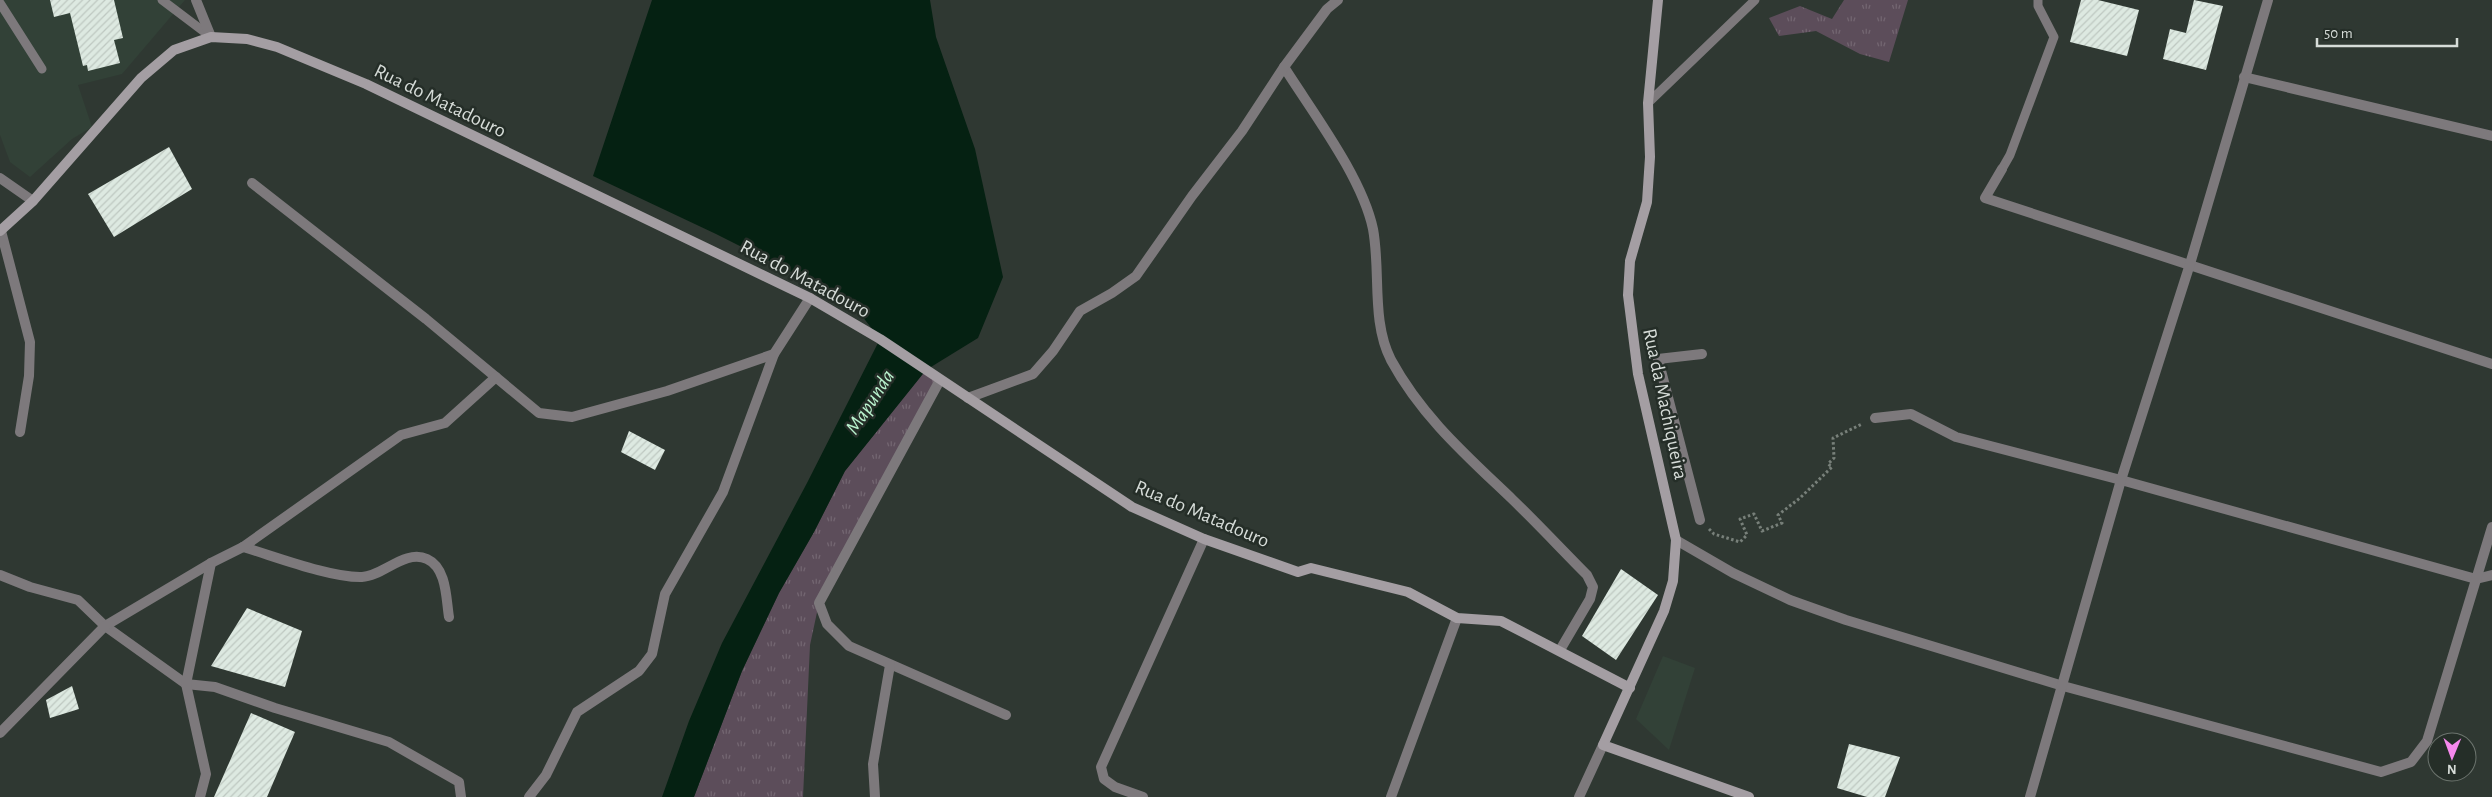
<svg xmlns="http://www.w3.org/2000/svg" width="2492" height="797" font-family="'Alegreya Sans',sans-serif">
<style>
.built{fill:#324137}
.grass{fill:url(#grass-tufts)}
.water{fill:#052112}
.building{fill:url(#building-hatch)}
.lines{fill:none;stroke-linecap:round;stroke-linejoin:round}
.path{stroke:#78807a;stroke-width:3;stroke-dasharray:2.5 2.5;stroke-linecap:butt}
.lane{stroke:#7d797c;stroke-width:9}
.street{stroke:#7d797c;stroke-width:10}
.secondary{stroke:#a49ea3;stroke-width:10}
.labels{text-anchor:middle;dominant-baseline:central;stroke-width:5;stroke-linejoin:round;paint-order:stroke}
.street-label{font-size:20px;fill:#d6dcd8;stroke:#252e28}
.water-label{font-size:21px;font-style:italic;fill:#baf2ce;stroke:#252e28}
</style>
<defs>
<pattern id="grass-tufts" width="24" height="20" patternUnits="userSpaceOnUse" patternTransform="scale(1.25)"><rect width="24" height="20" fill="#5c4d5a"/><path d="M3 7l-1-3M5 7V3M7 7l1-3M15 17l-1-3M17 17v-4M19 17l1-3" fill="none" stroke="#736671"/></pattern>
<pattern id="building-hatch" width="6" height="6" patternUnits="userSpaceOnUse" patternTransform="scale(1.25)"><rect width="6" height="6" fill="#dde9e1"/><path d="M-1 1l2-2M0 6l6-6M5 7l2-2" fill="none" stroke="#bec8c1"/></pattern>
</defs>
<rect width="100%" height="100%" fill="#2f3832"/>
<g class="built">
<path d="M 0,0 L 185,0 L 122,74 L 78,85 L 92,127 L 72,139 L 30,177 L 10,162 L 0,135 Z"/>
<path d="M 1663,656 L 1695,668 L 1669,750 L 1636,719 Z"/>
</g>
<g class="grass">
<path d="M 1844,0 L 1908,0 L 1889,62 L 1860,54 L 1816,31 L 1779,36 L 1769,18 L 1800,6 L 1832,19 Z"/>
<path d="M 926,370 L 940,380 L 819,603 L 810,645 L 803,797 L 694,797 L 742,671 L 779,593 L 814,532 L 845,471 Z"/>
</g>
<path class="water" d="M 652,0 L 930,0 L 936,37 L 975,149 L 1003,277 L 978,338 L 926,370 L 845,471 L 814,532 L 779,593 L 742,671 L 694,797 L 662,797 L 689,721 L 722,643 L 807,483 L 880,339 L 851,302 L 716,234 L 593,176 Z"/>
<g class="building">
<path d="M 50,0 L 114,0 L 123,38 L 114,40 L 120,63 L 88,71 L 87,65 L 83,66 L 70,13 L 54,17 Z"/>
<path d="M 2081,0 L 2098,0 L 2139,10 L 2127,56 L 2070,42 Z"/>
<path d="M 2194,0 L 2223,6 L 2206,70 L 2163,59 L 2170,29 L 2186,33 Z"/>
<path d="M 169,147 L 192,189 L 114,237 L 88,194 Z"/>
<path d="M 629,431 L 665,450 L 655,470 L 621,452 Z"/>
<path d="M 1621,569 L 1658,595 L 1616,660 L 1582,636 Z"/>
<path d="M 247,608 L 302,631 L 285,687 L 211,666 Z"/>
<path d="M 72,686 L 79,709 L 50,718 L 46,700 Z"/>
<path d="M 251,713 L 295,732 L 267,797 L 214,797 Z"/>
<path d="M 1849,744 L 1900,757 L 1885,797 L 1867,797 L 1837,788 Z"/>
</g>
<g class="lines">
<path class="path" d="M 1709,529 L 1714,534 L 1740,542 L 1747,535 L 1740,519 L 1754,514 L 1762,531 L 1782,523 L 1778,515 L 1800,498 L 1832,467 L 1828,464 L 1834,458 L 1833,438 L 1862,424"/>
<g class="lane">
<path d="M 162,0 L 211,37"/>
<path d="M 0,3 L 42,69"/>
<path d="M 1648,103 L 1755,0"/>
<path d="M 2002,169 L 2010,155 L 2054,37 L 2038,6 L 2038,0"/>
</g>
<g class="street">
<path d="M 196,0 L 211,37"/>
<path d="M 1284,67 C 1313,113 1362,177 1373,229 C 1381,272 1371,321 1391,360 C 1422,417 1467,456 1512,499 C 1538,524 1562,550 1587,575 L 1593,587 L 1590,599 L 1560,650"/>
<path d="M 2244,77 L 2492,136"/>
<path d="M 2002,169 L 1985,198 L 2492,364"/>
<path d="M 0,178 L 33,201"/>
<path d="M 252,183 L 426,319 L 539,413 L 572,417 L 667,391 L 774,354"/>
<path d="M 1,231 L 30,342 L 29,376 L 20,432"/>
<path d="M 940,380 L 819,603 L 827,624 L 849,646 L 1006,715"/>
<path d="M 968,398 L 1033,374 L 1053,351 L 1080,311 L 1112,293 L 1136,276 L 1192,196 L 1242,131 L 1284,67 L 1327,9 L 1338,0"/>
<path d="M 1875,418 L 1911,414 L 1956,437 L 2121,480 L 2476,579 L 2492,575"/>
<path d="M 1700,520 L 1658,359 L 1702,354"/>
<path d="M 1676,540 L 1733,573 L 1790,600 L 1846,620 L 2063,686 L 2381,772 L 2411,762 L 2427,741 L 2492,527"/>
<path d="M 243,547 C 274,556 331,578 362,577 C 383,576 405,549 427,559 C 447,568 446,599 449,617"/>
<path d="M 0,575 L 30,587 L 78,600 L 105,626 L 186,684 L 215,687 L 275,708 L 389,742 L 459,782 L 461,797"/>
<path d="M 0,733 L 105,626 L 211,563 L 243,547 L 401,435 L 445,423 L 496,377"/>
<path d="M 200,797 L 206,774 L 186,684 L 211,563"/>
<path d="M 529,797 L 546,775 L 577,712 L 639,671 L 652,654 L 665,594 L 723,492 L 774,354 L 810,298"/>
<path d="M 875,797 L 873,764 L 890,665"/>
<path d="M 1143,797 L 1115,787 L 1104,779 L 1101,767 L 1204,539"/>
<path d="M 1391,797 L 1457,618"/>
<path d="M 1579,797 L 1603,745"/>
<path d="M 2030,797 L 2121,480 L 2190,264 L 2268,0"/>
</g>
<g class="secondary">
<path d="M 1658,0 L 1648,103 L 1650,157 L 1647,202 L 1630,261 L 1628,295 L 1638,374 L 1676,540 L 1673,581 L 1664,611 L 1603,745 L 1749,797"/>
<path d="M 0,231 L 33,201 L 141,78 L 174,50 L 211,37 L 247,39 L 277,47 L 366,84 L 810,298 L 880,339 L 1132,507 L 1204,539 L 1298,572 L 1311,568 L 1408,592 L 1457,618 L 1501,621 L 1630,688"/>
</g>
</g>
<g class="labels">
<g class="street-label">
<text transform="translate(440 101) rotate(26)">Rua do Matadouro</text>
<text transform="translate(805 279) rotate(28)">Rua do Matadouro</text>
<text transform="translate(1665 404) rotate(78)">Rua da Machiqueira</text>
<text transform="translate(1202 514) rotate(23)">Rua do Matadouro</text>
</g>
<g class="water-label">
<text transform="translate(870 402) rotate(-57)">Mapunda</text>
</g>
</g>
<g transform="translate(2452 757) rotate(181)"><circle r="24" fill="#252e28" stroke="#6c746e"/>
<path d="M0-4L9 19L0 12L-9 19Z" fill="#f688ed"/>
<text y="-8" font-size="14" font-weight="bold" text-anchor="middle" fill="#d6dcd8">N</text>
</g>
<path d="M2317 38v8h140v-8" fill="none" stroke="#d6dcd8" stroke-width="2.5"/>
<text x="2324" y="38" font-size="15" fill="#d6dcd8" stroke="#252e28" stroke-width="4" paint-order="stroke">50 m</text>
</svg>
